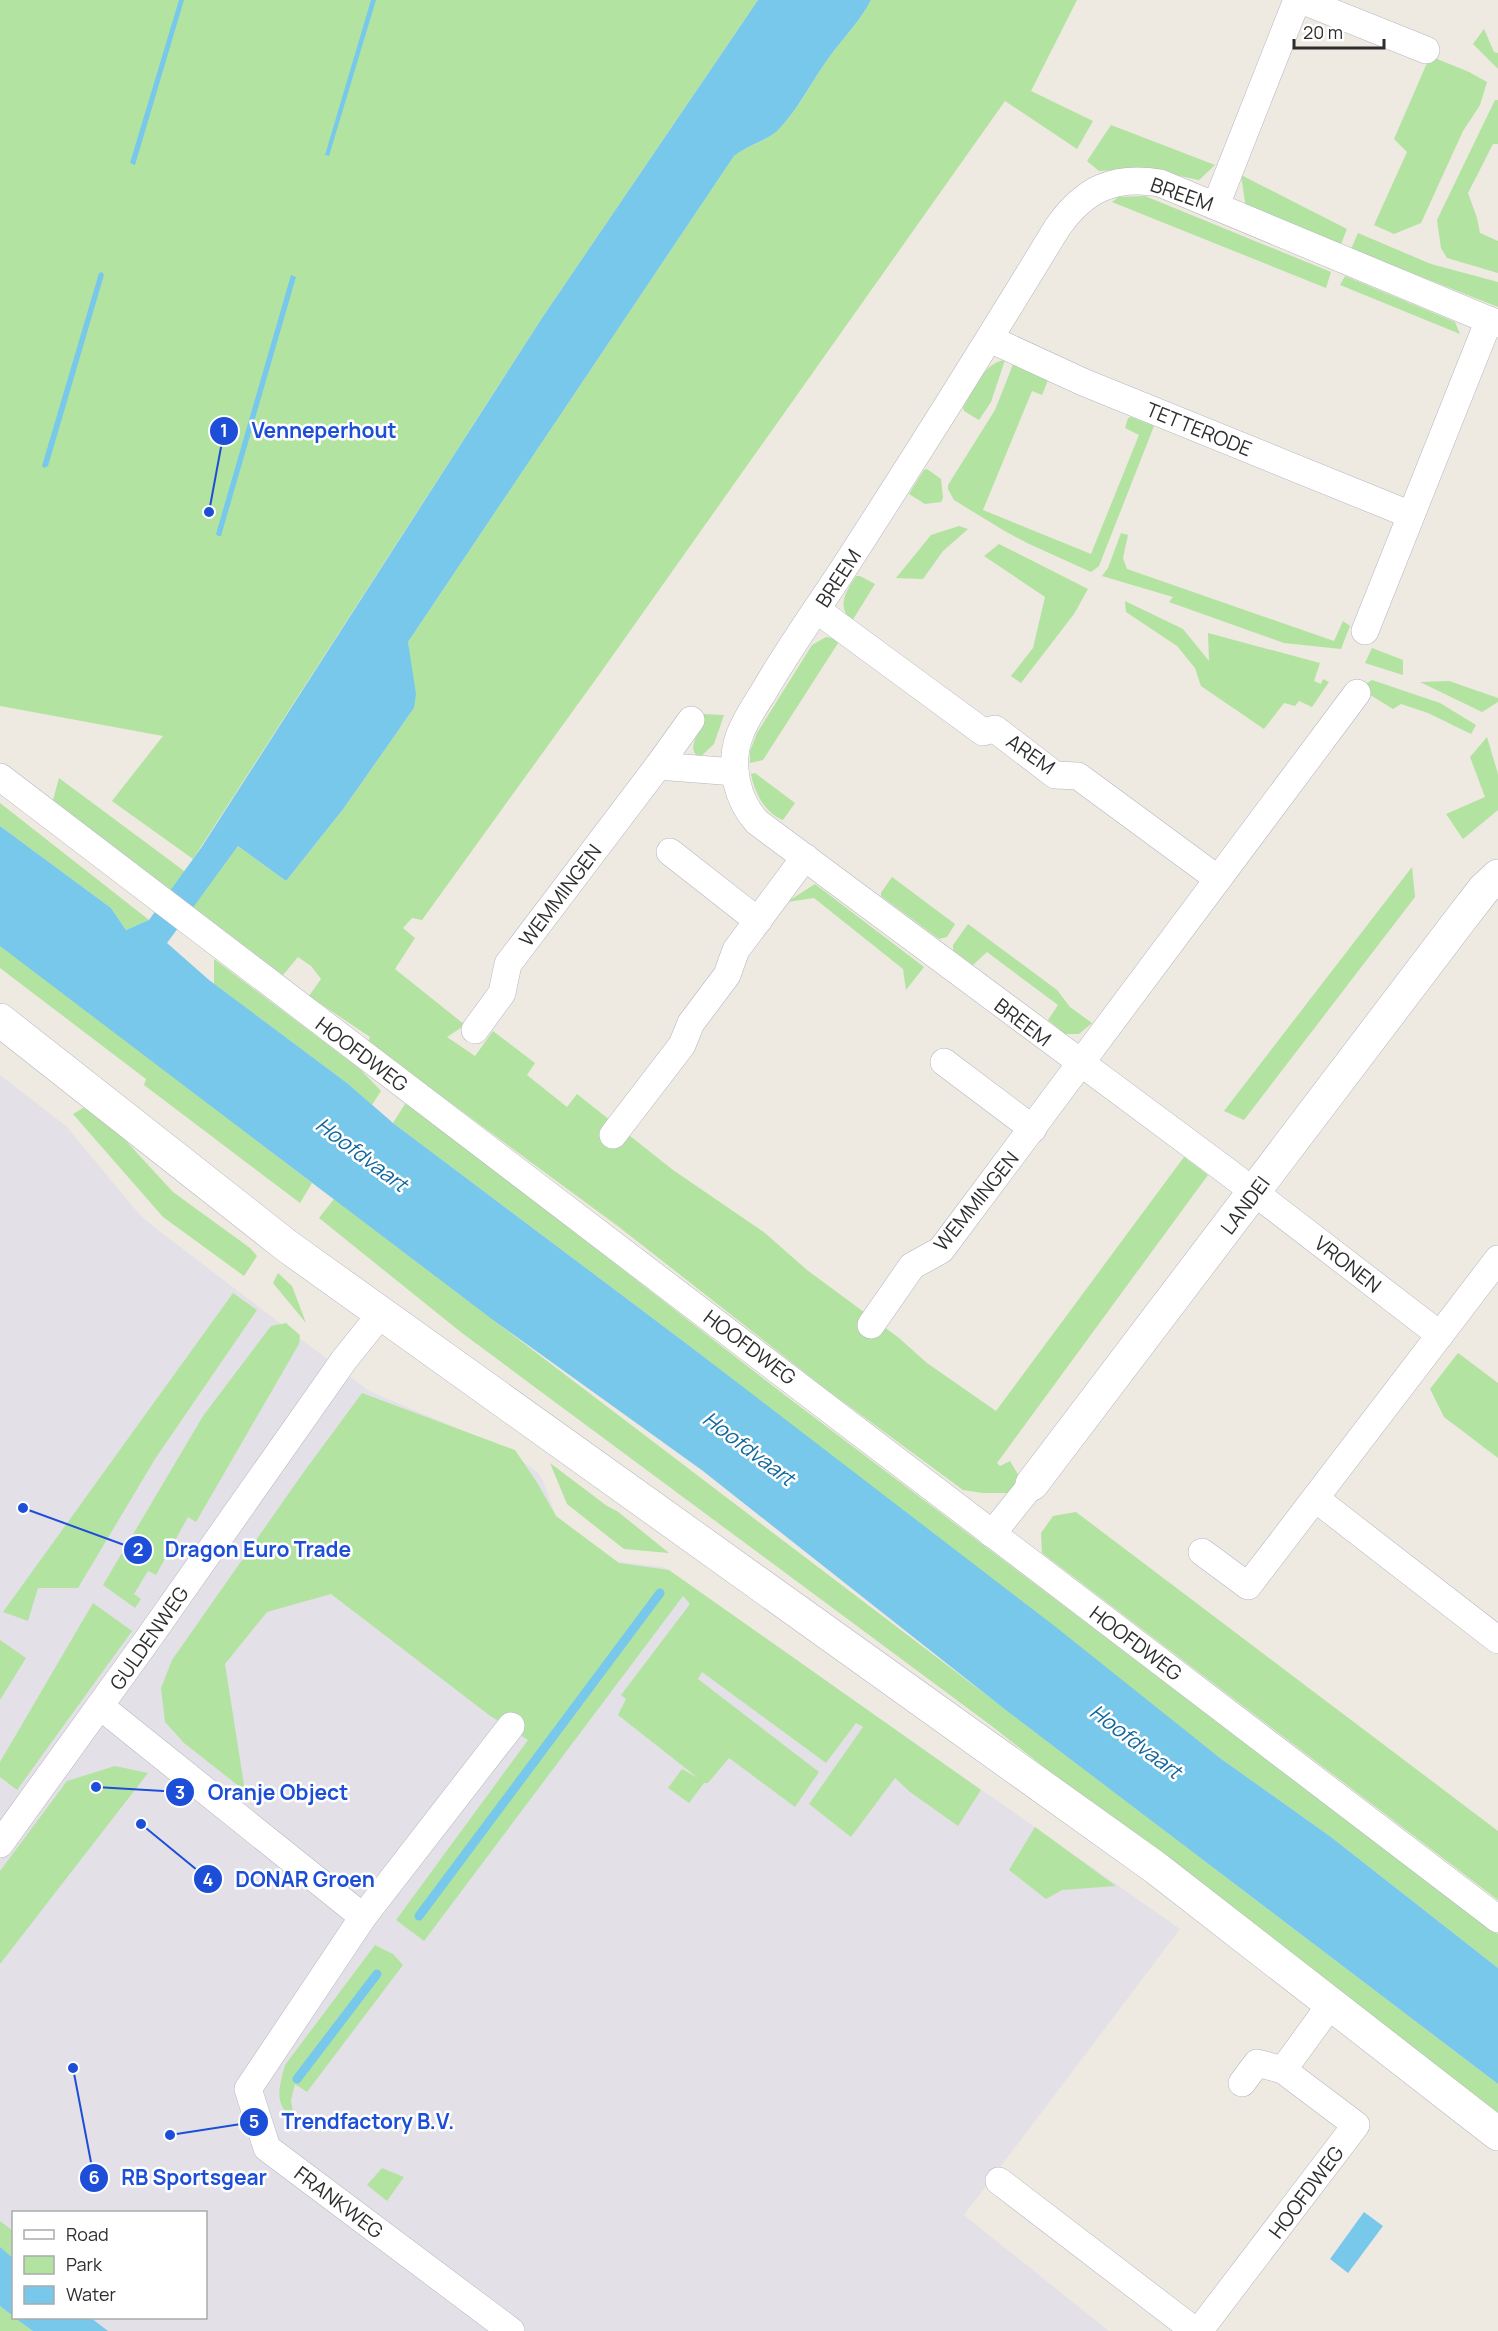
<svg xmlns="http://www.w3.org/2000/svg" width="1498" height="2331" font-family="Manrope,sans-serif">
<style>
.industrial{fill:#e3e1e7;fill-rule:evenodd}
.green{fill:#b3e3a0}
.water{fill:#78c8ec}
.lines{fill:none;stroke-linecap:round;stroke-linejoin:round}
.stream{stroke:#78c8ec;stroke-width:9}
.minor-casing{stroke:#b4b6c0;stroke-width:28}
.tertiary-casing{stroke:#b4b6c0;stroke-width:34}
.minor{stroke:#fff;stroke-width:27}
.tertiary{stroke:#fff;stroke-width:33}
.labels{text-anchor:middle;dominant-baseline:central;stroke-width:5;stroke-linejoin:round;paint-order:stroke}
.street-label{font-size:20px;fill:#2e2e2e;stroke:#fff}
.water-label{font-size:21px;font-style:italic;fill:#12679d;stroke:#fff}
.leader{fill:none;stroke:#1d4ed8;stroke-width:2}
.callout-dot{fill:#1d4ed8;stroke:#fff;stroke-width:2}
.mark-label{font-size:18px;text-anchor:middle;font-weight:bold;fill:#fff}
.callout-label{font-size:21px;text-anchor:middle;font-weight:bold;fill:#1d4ed8;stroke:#fff;stroke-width:5;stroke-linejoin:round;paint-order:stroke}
</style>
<rect width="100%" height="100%" fill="#eee9e1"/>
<path class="industrial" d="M 0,1075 L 66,1126 L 140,1215 L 154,1227 L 369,1391 L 504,1448 L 538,1473 L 543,1481 L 557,1519 L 613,1561 L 664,1567 L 1180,1929 L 964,2215 L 1109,2331 L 0,2331 ZM 14,2212 L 206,2212 L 206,2318 L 14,2318 Z"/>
<g class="green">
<path d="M 0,0 L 758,0 L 542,318 L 193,859 L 112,801 L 163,736 L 0,706 Z"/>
<path d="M 871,0 L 1077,0 L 1031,91 L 1093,121 L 1077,149 L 1005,101 L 601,672 L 422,920 L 412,918 L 403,928 L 415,938 L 395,969 L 465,1025 L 447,1037 L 475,1056 L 493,1031 L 535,1063 L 527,1075 L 567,1107 L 577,1094 L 673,1170 L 765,1233 L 807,1270 L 899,1338 L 927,1363 L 996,1411 L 1184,1157 L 1208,1175 L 997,1463 L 1000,1466 L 1010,1461 L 1023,1483 L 1015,1493 L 983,1493 L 963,1490 L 826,1389 L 619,1227 L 368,1042 L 370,1037 L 309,996 L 321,979 L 311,966 L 298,957 L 283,975 L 53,800 L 59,778 L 207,888 L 238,846 L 286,881 L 344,808 L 414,708 L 408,642 L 734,156 C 744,147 759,144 770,136 C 797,116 810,82 830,56 C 844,37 860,21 871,0 Z"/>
<path d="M 1484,29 L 1494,52 L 1498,53 L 1498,69 L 1473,44 Z"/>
<path d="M 1430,56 L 1469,72 L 1487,82 L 1480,105 L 1463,131 L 1421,223 L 1394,234 L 1374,225 L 1407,152 L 1394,139 Z"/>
<path d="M 1495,100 L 1498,100 L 1498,144 L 1493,144 L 1468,193 L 1477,218 L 1480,233 L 1498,241 L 1498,273 L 1447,258 L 1441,248 L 1437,220 Z"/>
<path d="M 1111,125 L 1215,165 L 1199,180 L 1145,169 L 1099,171 L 1087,161 Z"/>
<path d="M 1241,175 L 1347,229 L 1341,244 L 1246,209 Z"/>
<path d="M 1145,196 L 1331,272 L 1326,288 L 1112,202 L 1118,197 Z"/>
<path d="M 1358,233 L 1431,264 L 1498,282 L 1498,307 L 1351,249 Z"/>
<path d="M 1345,276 L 1455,322 L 1460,334 L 1340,285 Z"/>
<path d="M 1005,360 L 991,402 L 979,420 L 964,411 L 963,408 C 973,391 984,362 1005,360 Z"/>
<path d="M 1014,362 L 1048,380 L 1042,395 L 1032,391 L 983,510 L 1091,554 L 1139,435 L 1125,428 L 1128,418 L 1131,417 L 1154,426 L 1099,566 L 1091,572 L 1027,543 L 1003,530 L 954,500 L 948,489 L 948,485 L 995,410 Z"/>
<path d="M 927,469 L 941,479 L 943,498 L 941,502 L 925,504 L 909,494 L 924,470 Z"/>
<path d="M 959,526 L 968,529 L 943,551 L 923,579 L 896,578 L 931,535 Z"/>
<path d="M 1121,533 L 1128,535 L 1123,558 L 1127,569 L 1334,641 L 1343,621 L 1350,626 L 1341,649 L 1284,643 L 1169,602 L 1173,597 L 1102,576 L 1108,568 Z"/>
<path d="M 999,544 L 1088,589 L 1074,614 L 1021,683 L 1011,676 L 1033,648 L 1045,597 L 984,556 Z"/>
<path d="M 856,576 L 860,576 L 875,584 L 852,621 C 836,606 846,592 856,576 Z"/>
<path d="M 1125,601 L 1183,629 L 1209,661 L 1208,633 L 1320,663 L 1314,681 L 1321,684 L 1323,679 L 1329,682 L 1312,707 L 1299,701 L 1295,706 L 1284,703 L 1264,729 L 1201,686 L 1195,668 L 1177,646 L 1126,612 Z"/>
<path d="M 826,637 L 840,640 L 763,760 L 750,763 L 750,751 L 757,733 L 812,645 Z"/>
<path d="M 1372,648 L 1403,660 L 1403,675 L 1365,663 Z"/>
<path d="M 1372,680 L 1440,703 L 1476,725 L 1471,734 L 1428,713 L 1401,704 L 1393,709 L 1359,688 Z"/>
<path d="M 1449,681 L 1498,698 L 1498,702 L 1482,712 L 1420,682 Z"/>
<path d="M 702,714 L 724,715 L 714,744 L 699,758 C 688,749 695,738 702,728 L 695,723 Z"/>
<path d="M 1487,737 L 1498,774 L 1498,810 L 1463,839 L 1446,814 L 1485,797 L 1470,757 Z"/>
<path d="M 755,773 L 795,803 L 783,820 C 765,814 754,791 751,774 Z"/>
<path d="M 0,803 L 149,920 L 126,930 L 111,908 L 0,826 Z"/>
<path d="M 1412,867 L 1415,897 L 1244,1120 L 1224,1111 Z"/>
<path d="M 892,877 L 955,924 L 947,937 L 939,939 L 881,896 L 881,893 Z"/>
<path d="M 815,884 L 924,967 L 906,990 L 903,969 L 814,898 L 787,902 Z"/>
<path d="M 968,924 L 1057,990 L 1070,1007 L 1092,1023 L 1079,1034 L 1065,1034 L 1048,1020 L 1058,1005 L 987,952 L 973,965 L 953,950 L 953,945 Z"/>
<path d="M 0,944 L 312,1183 L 300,1203 L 144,1085 L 146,1079 L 0,968 Z"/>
<path d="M 214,959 L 360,1069 L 381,1091 L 372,1105 L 347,1083 L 214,984 Z"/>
<path d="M 405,1104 L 418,1111 L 786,1396 L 1498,1934 L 1498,1968 L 1331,1837 L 1220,1758 L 683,1341 L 393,1123 Z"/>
<path d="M 83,1108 L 103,1116 L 173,1192 L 250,1248 L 257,1256 L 244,1276 L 163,1217 L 73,1114 Z"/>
<path d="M 334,1199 L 1498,2084 L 1498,2114 L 1129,1834 L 993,1727 L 462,1333 L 319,1218 Z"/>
<path d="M 278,1273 L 292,1286 L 306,1323 L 273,1283 Z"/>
<path d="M 233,1293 L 257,1310 L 155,1459 L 78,1588 L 38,1588 L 28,1621 L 3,1612 Z"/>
<path d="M 286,1323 L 300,1335 L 299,1344 L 196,1522 L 188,1517 L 156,1575 L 148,1571 L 134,1594 L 141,1599 L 135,1608 L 103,1585 L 203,1416 L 271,1326 Z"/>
<path d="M 1458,1353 L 1498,1383 L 1498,1458 L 1444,1417 L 1430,1389 Z"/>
<path d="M 362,1393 L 515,1450 L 538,1484 L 556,1516 L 619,1563 L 669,1570 L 981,1790 L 958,1826 L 910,1792 L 895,1778 L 851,1837 L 809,1804 L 863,1727 L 856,1723 L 826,1763 L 702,1672 L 698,1679 L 819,1772 L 795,1807 L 729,1758 L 708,1783 L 704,1783 L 689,1803 L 668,1788 L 682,1769 L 698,1778 L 618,1715 L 626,1699 L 621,1695 L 690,1604 L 683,1596 L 424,1941 L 396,1920 L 528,1740 L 489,1715 L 331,1594 L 267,1612 L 225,1664 L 245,1791 L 184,1743 L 165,1722 L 161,1688 L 172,1660 L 303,1473 Z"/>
<path d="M 550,1463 L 607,1506 L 617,1511 L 669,1553 L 624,1549 L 567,1504 Z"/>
<path d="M 1076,1512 L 1498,1831 L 1498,1900 L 1042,1553 L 1041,1533 L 1053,1516 Z"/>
<path d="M 93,1603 L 132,1631 L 17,1790 L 0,1777 L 0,1762 Z"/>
<path d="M 0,1640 L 26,1658 L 0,1700 Z"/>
<path d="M 115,1766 L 148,1773 L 0,1964 L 0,1871 L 67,1781 Z"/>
<path d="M 1035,1827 L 1116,1886 L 1062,1890 L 1046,1899 L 1009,1870 Z"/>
<path d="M 375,1945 L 393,1954 L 403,1965 L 307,2092 L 295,2084 L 291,2100 L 294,2120 C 273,2104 279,2088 285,2065 Z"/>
<path d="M 382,2168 L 404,2177 L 387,2201 L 367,2185 Z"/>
<path d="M 0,2221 L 13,2231 L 13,2258 L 0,2247 Z"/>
<path d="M 0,2306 L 33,2331 L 0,2331 Z"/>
</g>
<g class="water">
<path d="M 179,0 L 184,0 L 135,165 L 130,163 Z"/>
<path d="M 371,0 L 376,0 L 329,156 L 325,155 Z"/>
<path d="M 758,0 L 871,0 C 860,21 844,37 830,56 C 812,80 799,109 777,131 C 764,142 747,145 734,156 L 408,642 L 416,694 L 414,708 L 344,808 L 286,881 L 238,846 L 167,943 L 209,980 L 347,1083 L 393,1123 L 683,1341 L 1052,1624 L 1220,1758 L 1331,1837 L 1498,1968 L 1498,2084 L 1007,1711 L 703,1471 L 493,1320 L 0,946 L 0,826 L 111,908 L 126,930 L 149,920 L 201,848 L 542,318 Z"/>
<path d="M 102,272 L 104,275 L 48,466 L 44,468 L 42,466 L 99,273 Z"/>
<path d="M 291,275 L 296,277 L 221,536 L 218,536 L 216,534 Z"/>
<path d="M 1364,2212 L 1383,2226 L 1348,2273 L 1330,2259 Z"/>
<path d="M 0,2247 L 13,2258 L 13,2316 L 0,2306 Z"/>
<path d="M 15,2318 L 91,2318 L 108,2331 L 33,2331 Z"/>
</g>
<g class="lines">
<g class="stream">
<path d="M 419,1916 L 660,1593"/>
<path d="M 297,2079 L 377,1974"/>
</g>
<defs>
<g id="minor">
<path d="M 1301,0 L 1426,50"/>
<path d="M 1216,205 L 1297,0"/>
<path d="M 990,339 L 1083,382 L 1411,515"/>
<path d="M 817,610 L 983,732 L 995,729 L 1055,775 L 1078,776 L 1218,879"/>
<path d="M 1365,631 L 1489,320"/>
<path d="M 658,766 L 691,720"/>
<path d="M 0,777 L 1498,1919"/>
<path d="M 670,852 L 758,921"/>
<path d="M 475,1030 L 502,993 L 508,964 L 658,766 L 735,772"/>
<path d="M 944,1062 L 1033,1129"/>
<path d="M 613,1135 L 682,1045 L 691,1023 L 727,975 L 736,950 L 805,857"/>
<path d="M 871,1325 L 912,1266 L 941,1250 L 1357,693"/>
<path d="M 1440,1335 L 1228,1172 L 757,822 C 737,800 729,766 739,737 C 744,722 754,707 763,693 C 787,651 815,612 842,571 C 915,458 987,343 1057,228 C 1084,189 1114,175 1160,183 L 1498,324"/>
<path d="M 1316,1499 L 1498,1640"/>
<path d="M 992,1534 L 1032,1484"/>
<path d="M 1202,1552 L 1248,1586 L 1498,1259"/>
<path d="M 100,1706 L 363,1917 L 248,2089 L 267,2148 L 511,2331"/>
<path d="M 0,1844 L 148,1639 L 344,1360 L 380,1315"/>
<path d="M 363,1917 L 511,1726"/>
<path d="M 1242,2083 L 1257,2063 L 1283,2070"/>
<path d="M 999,2181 L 1195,2331"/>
<path d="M 1199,2331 L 1356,2125 L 1283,2070 L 1331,2004"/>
</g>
<g id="tertiary">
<path d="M 0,1020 L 287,1246 L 1156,1868 L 1498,2134"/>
<path d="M 1032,1484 L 1460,920 L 1484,889 L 1498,876"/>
</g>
</defs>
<use href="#minor" class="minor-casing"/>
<use href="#tertiary" class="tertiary-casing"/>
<use href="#minor" class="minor"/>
<use href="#tertiary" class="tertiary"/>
</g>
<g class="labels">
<g class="street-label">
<text transform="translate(1182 194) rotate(19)">BREEM</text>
<text transform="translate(1199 429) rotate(22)">TETTERODE</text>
<text transform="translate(838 578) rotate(-57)">BREEM</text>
<text transform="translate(1031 754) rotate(35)">AREM</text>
<text transform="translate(560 895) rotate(-53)">WEMMINGEN</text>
<text transform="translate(1023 1022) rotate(37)">BREEM</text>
<text transform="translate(362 1054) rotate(37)">HOOFDWEG</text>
<text transform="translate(976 1201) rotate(-51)">WEMMINGEN</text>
<text transform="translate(1245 1205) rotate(-53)">LANDEI</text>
<text transform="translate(1348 1264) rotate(38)">VRONEN</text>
<text transform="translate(750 1347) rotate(37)">HOOFDWEG</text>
<text transform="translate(149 1638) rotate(-55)">GULDENWEG</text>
<text transform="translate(1136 1643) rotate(37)">HOOFDWEG</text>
<text transform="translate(1306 2192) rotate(-53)">HOOFDWEG</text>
<text transform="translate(339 2202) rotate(37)">FRANKWEG</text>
</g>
<g class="water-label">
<text transform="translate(362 1154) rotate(37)">Hoofdvaart</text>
<text transform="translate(749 1448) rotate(37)">Hoofdvaart</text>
<text transform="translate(1136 1741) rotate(37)">Hoofdvaart</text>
</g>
</g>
<path class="leader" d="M209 512L224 431M23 1508L138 1550M96 1787L180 1792M141 1824L208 1879M170 2135L254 2122M73 2068L94 2178"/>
<g class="callout-dot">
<circle cx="209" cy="512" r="6"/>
<circle cx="23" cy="1508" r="6"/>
<circle cx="96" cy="1787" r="6"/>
<circle cx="141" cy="1824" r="6"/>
<circle cx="170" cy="2135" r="6"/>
<circle cx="73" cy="2068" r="6"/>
<circle cx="224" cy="431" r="15"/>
<circle cx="138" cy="1550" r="15"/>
<circle cx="180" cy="1792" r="15"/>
<circle cx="208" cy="1879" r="15"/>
<circle cx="254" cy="2122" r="15"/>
<circle cx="94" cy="2178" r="15"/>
</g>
<g class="mark-label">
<text x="224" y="437">1</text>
<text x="138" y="1556">2</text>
<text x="180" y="1799">3</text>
<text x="208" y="1886">4</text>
<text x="254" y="2128">5</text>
<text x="94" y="2184">6</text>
</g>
<g class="callout-label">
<text x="324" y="438">Venneperhout</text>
<text x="258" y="1557">Dragon Euro Trade</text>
<text x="278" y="1800">Oranje Object</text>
<text x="305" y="1887">DONAR Groen</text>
<text x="368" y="2129">Trendfactory B.V.</text>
<text x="194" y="2185">RB Sportsgear</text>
</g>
<rect x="12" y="2211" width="195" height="108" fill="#ffffff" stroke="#ababab" stroke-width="1.5"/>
<rect x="24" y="2230" width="30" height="9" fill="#ffffff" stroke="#ababab" stroke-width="1.5"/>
<text x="66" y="2241" font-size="18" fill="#2e2e2e">Road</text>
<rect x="24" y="2256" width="30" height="18" fill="#b3e3a0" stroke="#ababab" stroke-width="1.5"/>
<text x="66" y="2271" font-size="18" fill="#2e2e2e">Park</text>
<rect x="24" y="2286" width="30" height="18" fill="#78c8ec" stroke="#ababab" stroke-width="1.5"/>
<text x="66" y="2301" font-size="18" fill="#2e2e2e">Water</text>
<path d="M1294 39v9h90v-9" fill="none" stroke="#2e2e2e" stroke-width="3"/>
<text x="1303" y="39" font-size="18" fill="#2e2e2e" stroke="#ffffff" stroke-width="4.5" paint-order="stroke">20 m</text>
</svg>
